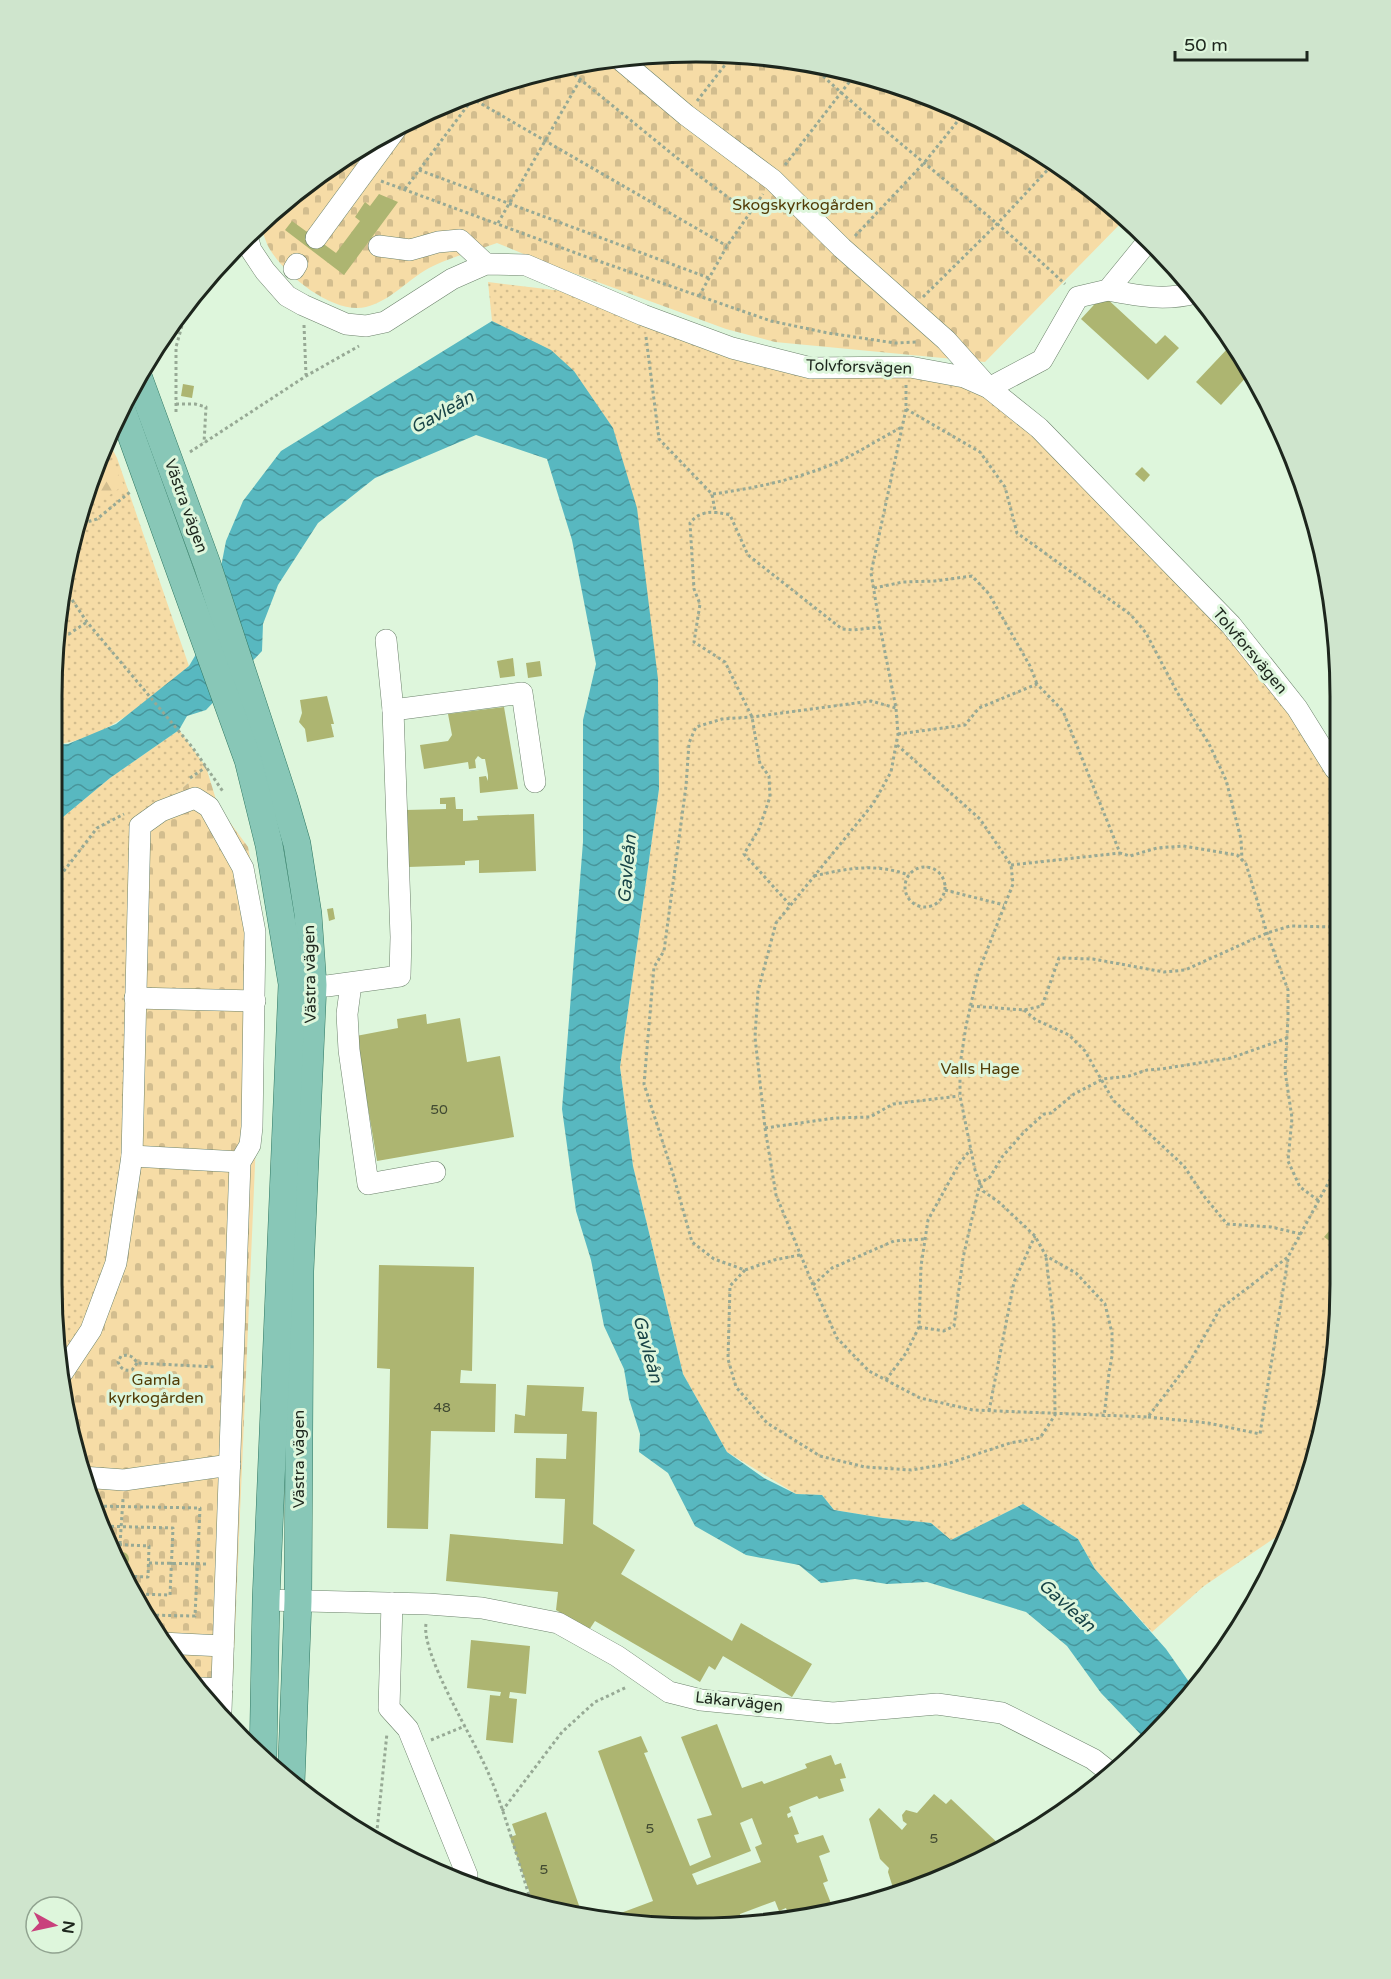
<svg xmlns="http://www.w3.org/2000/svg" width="1391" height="1979" font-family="'Varela Round',sans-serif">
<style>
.grass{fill:url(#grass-dots)}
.forest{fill:url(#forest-firs)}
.cemetery{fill:url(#cemetery-stones)}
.water{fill:url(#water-waves)}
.building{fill:#adb571;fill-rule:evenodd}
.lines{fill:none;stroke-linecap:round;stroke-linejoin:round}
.minor-casing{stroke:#6c826b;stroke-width:22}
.major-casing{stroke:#2f7762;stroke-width:28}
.path{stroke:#97a995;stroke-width:3;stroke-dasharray:3 3;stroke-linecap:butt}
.minor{stroke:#fff;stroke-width:21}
.major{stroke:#88c7b7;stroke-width:27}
.labels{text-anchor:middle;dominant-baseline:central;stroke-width:6;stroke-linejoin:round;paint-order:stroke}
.number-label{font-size:14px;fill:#414a32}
.park-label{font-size:16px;fill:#523c06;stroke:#def6dc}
.street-label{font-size:16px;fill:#1d261d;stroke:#def6dc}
.water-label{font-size:18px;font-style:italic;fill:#184447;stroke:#def6dc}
.rim{fill:none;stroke:#1d261d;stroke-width:3}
</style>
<defs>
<pattern id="grass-dots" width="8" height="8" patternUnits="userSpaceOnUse" patternTransform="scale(1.5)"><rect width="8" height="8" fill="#f6dca6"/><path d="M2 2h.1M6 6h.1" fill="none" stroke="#d2bd8e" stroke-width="1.8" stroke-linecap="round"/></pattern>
<pattern id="forest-firs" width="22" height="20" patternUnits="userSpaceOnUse" patternTransform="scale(1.5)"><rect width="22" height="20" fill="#f6dca6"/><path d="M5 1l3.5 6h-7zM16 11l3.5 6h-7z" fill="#d2bd8e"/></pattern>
<pattern id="cemetery-stones" width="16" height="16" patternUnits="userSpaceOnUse" patternTransform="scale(1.5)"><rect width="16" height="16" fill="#f6dca6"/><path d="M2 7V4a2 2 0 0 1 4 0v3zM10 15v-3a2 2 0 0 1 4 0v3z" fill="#d2bd8e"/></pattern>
<pattern id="water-waves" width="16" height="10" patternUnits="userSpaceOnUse" patternTransform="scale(1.5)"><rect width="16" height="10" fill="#58b8c0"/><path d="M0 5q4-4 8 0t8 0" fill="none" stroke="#48959b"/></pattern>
</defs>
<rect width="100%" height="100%" fill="#def6dc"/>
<g class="grass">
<path d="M 488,282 L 596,295 L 732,348 L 872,366 L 989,388 L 1231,625 L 1335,769 L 1339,1325 L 1318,1450 L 1288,1529 L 1204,1586 L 1152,1632 L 1095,1569 L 1078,1539 L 1023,1504 L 951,1540 L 931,1523 L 883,1518 L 834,1510 L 822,1495 L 796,1494 L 727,1452 L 683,1374 L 633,1166 L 620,1067 L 659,789 L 574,371 L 492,321 Z"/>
<path d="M 106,437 L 117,458 L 189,666 C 148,699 107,741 51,745 L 51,695 L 63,569 L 100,449 Z"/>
<path d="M 179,730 L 206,767 L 140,826 L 116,1263 L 62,1368 L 51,1283 L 51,827 L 110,778 Z"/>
</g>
<path class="forest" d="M 102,445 L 124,485 L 87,511 L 81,510 Z"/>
<g class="cemetery">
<path d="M 737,52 L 862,73 L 980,117 L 1088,184 L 1125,219 L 985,362 L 775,342 L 726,329 L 543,262 L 497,243 C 476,251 443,259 424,271 C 405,283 389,301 366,307 C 333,315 281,273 267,244 C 264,237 262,229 260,222 L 270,211 L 373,138 L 488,85 L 611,57 Z"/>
<path d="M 206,767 L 218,806 L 248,847 L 264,932 L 262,1002 L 231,1723 L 159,1641 L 100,1530 L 73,1451 L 62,1368 L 116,1263 L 140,826 Z"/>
</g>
<path class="water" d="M 492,321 L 551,350 L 574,371 L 613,428 L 637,508 L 658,679 L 659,789 L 620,1067 L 633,1166 L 683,1374 L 727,1452 L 764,1478 L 796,1494 L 822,1495 L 834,1510 L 883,1518 L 931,1523 L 951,1540 L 1023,1504 L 1078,1539 L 1095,1569 L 1166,1649 L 1194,1689 L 1146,1740 L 1101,1693 L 1067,1646 L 1026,1612 L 927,1582 L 887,1584 L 855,1579 L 821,1583 L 799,1565 L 746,1555 L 695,1526 L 668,1473 L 639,1452 L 640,1434 L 629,1399 L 624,1369 L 604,1326 L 591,1260 L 576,1211 L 562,1109 L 583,842 L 583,720 L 596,664 L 572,540 L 547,459 L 476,435 L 375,478 L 318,523 L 278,585 L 263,624 L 262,651 L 206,710 L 187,716 L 179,730 L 110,778 L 51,827 L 51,745 L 68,744 L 116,724 L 189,666 L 208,634 L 226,541 L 243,501 L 281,451 Z"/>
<g class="building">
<path d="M 379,194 L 398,202 L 344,275 L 285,230 L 292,221 L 336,253 L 360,221 L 355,217 L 365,202 L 370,206 Z"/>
<path d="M 1103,295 L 1156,344 L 1165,335 L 1179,348 L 1148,380 L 1081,319 Z"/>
<path d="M 1230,346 L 1249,374 L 1221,405 L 1196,382 Z"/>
<path d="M 183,384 L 194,386 L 192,398 L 181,396 Z"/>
<path d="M 1142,467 L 1150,475 L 1144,482 L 1135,474 Z"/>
<path d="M 513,658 L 515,676 L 500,678 L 497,661 Z"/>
<path d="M 540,661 L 542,676 L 528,678 L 526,663 Z"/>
<path d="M 327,696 L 334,724 L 331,724 L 334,737 L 307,742 L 305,729 L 299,722 L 302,713 L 300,700 Z"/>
<path d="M 504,707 L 518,789 L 480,793 L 479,777 L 486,776 L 488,781 L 488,775 L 485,759 L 482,759 L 478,756 L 475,760 L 476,768 L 469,769 L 468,762 L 424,769 L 420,745 L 448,741 L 452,735 L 448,714 Z"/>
<path d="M 455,797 L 456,809 L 463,809 L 463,821 L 478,820 L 477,816 L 534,814 L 536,871 L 479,873 L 479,860 L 465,861 L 465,865 L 408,867 L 406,810 L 446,809 L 446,804 L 440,804 L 440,798 Z"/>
<path d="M 333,908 L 335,919 L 329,921 L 327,909 Z"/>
<path d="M 426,1014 L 427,1024 L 460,1018 L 467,1062 L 500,1056 L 514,1137 L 377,1161 L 356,1036 L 398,1028 L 397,1019 Z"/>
<path d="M 1330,1230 L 1336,1235 L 1331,1242 L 1324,1237 Z"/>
<path d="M 379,1265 L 474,1267 L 472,1371 L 461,1370 L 460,1383 L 496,1384 L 495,1432 L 431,1431 L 428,1529 L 387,1528 L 390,1369 L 377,1368 Z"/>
<path d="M 527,1385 L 584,1387 L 582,1411 L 597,1412 L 593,1524 L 635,1550 L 621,1574 L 732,1641 L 741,1623 L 812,1664 L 792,1697 L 723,1656 L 715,1670 L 709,1666 L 700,1682 L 595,1621 L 589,1630 L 556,1610 L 558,1592 L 446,1581 L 450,1534 L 563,1544 L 565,1499 L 535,1498 L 536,1458 L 566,1459 L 567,1434 L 514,1433 L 515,1414 L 525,1416 Z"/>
<circle cx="122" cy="1559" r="7"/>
<path d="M 471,1640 L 530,1646 L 526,1694 L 510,1692 L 509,1698 L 517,1699 L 513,1743 L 486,1740 L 490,1695 L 500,1696 L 501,1692 L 467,1688 Z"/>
<path d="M 717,1724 L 742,1788 L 762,1781 L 764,1784 L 807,1768 L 805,1764 L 831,1755 L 835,1765 L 841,1763 L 846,1778 L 840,1779 L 844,1791 L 819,1799 L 817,1796 L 789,1807 L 791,1812 L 787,1814 L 788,1818 L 792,1816 L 799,1834 L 794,1835 L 797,1843 L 823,1835 L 830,1852 L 819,1856 L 828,1881 L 823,1883 L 834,1911 L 821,1916 L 790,1919 L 786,1908 L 779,1911 L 775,1901 L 740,1914 L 742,1923 L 712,1926 L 712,1925 L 696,1928 L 612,1923 L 602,1920 L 653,1901 L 598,1751 L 641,1736 L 648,1752 L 644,1753 L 690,1866 L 711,1857 L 697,1819 L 712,1815 L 681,1737 ZM 752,1818 L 762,1844 L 755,1847 L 761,1862 L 697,1885 L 692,1874 L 751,1851 L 740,1823 Z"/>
<path d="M 934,1794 L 946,1804 L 951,1799 L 1002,1847 L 980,1862 L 894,1891 L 888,1872 L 889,1868 L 880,1859 L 869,1819 L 879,1808 L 902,1830 L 907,1824 L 903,1821 L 902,1815 L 906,1810 L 917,1813 Z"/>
<path d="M 546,1812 L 582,1914 L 533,1902 L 510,1837 L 516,1835 L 512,1824 Z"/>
</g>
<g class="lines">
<defs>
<g id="minor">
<path d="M 616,56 L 686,115 L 773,180 L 842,248 L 946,340 L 989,388 L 1042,360 L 1078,297 L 1108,290 L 1148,241"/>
<path d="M 247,236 L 251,250 L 265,271 L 287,296 L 303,305 L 346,324 L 366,326 L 385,322 L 452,279 L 486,264 L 526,265 L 643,315 L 732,348 L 811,368 L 910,367 L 964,377 L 989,388 L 1039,428 L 1231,625 L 1297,708 L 1335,769"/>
<path d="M 316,238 L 398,126"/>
<path d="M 379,246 L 410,250 L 438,242 L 460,240 L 486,264"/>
<path d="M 294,269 L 297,264"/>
<path d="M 1108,290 C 1139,296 1165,301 1195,293"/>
<path d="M 393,710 L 522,693 L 535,782"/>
<path d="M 299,984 L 327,986 L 400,976 L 401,937 L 393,710 L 386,640"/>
<path d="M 351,984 L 347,1014 L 349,1050 L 368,1184 L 435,1172"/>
<path d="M 135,998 L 255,1001"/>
<path d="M 132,1156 L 240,1162"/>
<path d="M 63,1372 L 91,1330 L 116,1263 L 132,1156 L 140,826 L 161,811 L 195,798 L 209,807 L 243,868 L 255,932 L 252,1127 L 250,1145 L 240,1162 L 221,1711"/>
<path d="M 82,1477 L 124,1480 L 230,1465"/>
<path d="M 266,1600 L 428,1604 L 482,1608 L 558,1623 L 617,1656 L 669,1692 L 701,1700 L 833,1713 L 937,1704 L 1002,1713 L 1093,1759 L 1112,1774"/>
<path d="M 392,1603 L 389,1708 L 408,1729 L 467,1875 L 453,1880"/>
<path d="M 161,1643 L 223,1646"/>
<path d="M 201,1688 L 222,1689"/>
</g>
<g id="major">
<path d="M 137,373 L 207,564 L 284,799 L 297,844 L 308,914 L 313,985 L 300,1271 L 298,1601 L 291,1784"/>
<path d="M 121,407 L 248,760 L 269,845 L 292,984 L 266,1600 L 263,1759"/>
</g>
</defs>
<use href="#minor" class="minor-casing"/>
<use href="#major" class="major-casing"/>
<g class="path">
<path d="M 810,64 C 892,141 983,207 1065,284"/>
<path d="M 565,67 L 698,175 L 748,212"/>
<path d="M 466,95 L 727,246"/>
<path d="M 697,101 L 735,52"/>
<path d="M 785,165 L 857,72"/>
<path d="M 419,170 L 709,278"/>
<path d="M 381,181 L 584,256 L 771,321 L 828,333 L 895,343 L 918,342"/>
<path d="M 405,189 L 480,89"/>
<path d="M 498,223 L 580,80"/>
<path d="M 855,236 L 924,163 L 965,112"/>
<path d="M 699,296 L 727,246 L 763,194"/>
<path d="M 923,297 L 998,223 L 1054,163"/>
<path d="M 304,325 L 306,375"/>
<path d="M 646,337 L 659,439 L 712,494 L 715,511"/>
<path d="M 906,385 L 906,409 L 871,573 L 880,627 L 896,708 L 898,734 L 891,772 L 873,804 L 776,923 L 758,991 L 755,1037 L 765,1128 L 776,1195 L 813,1285 L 837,1338 L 869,1371 L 920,1398 L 973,1410 L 1148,1417 L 1189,1363 L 1220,1309 L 1288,1257 L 1338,1165"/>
<path d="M 176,404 L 195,404 L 206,407 L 204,443"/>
<path d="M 906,409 L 980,452 L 1005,487 L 1017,533 L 1131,615 L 1146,633 L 1177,692 L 1209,744 L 1226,780 L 1241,839 L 1242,860"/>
<path d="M 176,412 L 176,347 L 190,297"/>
<path d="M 190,452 L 306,376 L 359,346"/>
<path d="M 713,494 C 756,488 799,479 840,461 C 861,451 881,438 902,427"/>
<path d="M 77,525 L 97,519 L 130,492"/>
<path d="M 62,585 L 87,622 L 193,748 L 224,793"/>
<path d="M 874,588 L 903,582 L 935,581 L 972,576 L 989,594 L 1030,666 L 1037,684"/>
<path d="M 57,630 L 69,634 L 87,622"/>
<path d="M 898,734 L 965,725 L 979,708 L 1037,684 L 1063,711 L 1120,853 L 1130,856 L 1157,848 L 1183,846 L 1237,855 L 1246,864 L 1267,933 L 1288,990 L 1288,1018 L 1285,1071 L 1292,1118 L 1288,1161 L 1300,1187 L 1319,1201"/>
<path d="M 897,745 L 980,819 L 1011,865 L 1013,884 L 978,973 L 966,1026 L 960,1065 L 960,1096 L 975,1170 L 983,1191 L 1000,1203 L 1035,1236 L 1046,1256 L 1076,1273 L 1105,1304 L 1112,1333 L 1112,1356 L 1109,1373 L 1104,1417"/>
<path d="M 190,778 L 206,767"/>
<path d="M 1011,865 L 1120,853"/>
<circle cx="925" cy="887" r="20"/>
<path d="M 51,871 L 60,876"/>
<path d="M 814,876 C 849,868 874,863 909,875"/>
<path d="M 945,890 L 1004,905"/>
<path d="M 790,905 L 744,854 L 759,829 L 770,797 L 769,776 L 760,764 L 752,717 L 725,662 L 694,642 L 700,604 L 694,589 L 690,523 C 700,510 714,511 730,515 L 748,555 L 842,629 L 853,630 L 880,627"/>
<path d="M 51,917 L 60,876 L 97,828 L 124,814"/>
<path d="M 971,1006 L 1024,1010 L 1042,1006 L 1059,958 L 1093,959 L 1164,972 L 1185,970 L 1267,933 L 1290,926 L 1336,927"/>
<path d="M 1024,1010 L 1036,1020 L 1069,1035 L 1085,1051 L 1113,1100 L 1184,1166 L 1203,1195 L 1227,1224 L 1271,1227 L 1301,1234"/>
<path d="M 765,1128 L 835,1118 L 870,1117 L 893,1104 L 959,1096"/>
<path d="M 800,1255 L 774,1260 L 745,1270 L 714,1259 L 692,1242 L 673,1174 L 644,1084 L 654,967 L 664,951 L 686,786 L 689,743 L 696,727 L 722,719 L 752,717 L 871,701 L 896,708"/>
<path d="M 745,1270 L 730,1286 L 728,1359 L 736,1387 L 767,1423 L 820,1456 L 865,1467 L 911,1470 L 947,1464 L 1010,1443 L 1040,1438 L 1055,1415 L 1054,1325 L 1046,1257"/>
<path d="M 813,1285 L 832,1268 L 894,1241 L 925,1239"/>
<path d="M 919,1327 L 944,1331 L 954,1326 L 963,1258 L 980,1183 L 990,1177 L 1002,1157 L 1024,1132 L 1044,1114 L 1051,1113 L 1074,1094 L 1103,1079 L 1129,1076 L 1147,1070 L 1161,1069 L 1231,1058 L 1287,1038"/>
<path d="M 137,1363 L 132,1370 C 124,1371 121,1369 118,1362 L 121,1356 C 129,1354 133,1356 137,1363 L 216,1367"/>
<path d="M 886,1380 L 906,1353 L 919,1327 L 921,1266 L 928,1220 L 959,1164 L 971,1149"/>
<path d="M 989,1411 L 1014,1282 L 1035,1236"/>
<path d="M 1148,1417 L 1208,1423 L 1260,1434 L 1288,1259"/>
<path d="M 92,1506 L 200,1508 L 195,1616 L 145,1615"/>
<path d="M 99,1526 L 173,1528 L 170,1595 L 134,1594"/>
<path d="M 107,1544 L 149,1546 L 148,1577 L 124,1576"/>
<path d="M 120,1544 L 123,1499"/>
<path d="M 149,1563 L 208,1564"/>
<path d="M 426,1624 C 421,1654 473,1738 487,1770 C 505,1810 517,1859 531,1901"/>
<path d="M 431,1740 L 465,1726"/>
<path d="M 502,1811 L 562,1732 L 595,1702 L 627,1687"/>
<path d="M 376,1840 L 387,1733"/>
</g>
<use href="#minor" class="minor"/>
<use href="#major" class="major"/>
</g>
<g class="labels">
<g class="number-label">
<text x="439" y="1109">50</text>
<text x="442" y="1407">48</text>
<text x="650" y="1828">5</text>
<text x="934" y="1838">5</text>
<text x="544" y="1869">5</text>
</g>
<g class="park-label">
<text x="803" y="205">Skogskyrkogården</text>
<text x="980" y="1069">Valls Hage</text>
<text x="156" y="1380">Gamla<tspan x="156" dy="18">kyrkogården</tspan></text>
</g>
<g class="street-label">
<text transform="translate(859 367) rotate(2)">Tolvforsvägen</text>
<text transform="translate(186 506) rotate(70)">Västra vägen</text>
<text transform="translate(1250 651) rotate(50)">Tolvforsvägen</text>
<text transform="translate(310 974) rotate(-91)">Västra vägen</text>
<text transform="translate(299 1459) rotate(-90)">Västra vägen</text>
<text transform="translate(739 1702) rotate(6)">Läkarvägen</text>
</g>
<g class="water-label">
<text transform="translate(442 412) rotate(-29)">Gavleån</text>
<text transform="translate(627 869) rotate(-85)">Gavleån</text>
<text transform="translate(648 1349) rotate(75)">Gavleån</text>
<text transform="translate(1067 1605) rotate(42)">Gavleån</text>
</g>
</g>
<path d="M0 0H1391V1979H0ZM696 62H696A634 634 0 0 1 1330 696V1284A634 634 0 0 1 696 1918H696A634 634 0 0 1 62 1284V696A634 634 0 0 1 696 62Z" fill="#cfe5cd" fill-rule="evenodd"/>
<path class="rim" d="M696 62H696A634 634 0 0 1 1330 696V1284A634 634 0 0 1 696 1918H696A634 634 0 0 1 62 1284V696A634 634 0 0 1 696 62Z"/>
<g transform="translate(54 1925) rotate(98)"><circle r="28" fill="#def6dc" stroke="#91a390" stroke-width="1.5"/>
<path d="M0-4.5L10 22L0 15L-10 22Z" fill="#c9417c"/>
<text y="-9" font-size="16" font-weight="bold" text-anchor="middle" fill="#1d261d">N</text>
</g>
<path d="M1175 51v9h132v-9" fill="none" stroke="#1d261d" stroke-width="3"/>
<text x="1184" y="51" font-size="18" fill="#1d261d" stroke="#def6dc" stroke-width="4.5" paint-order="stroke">50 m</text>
</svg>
